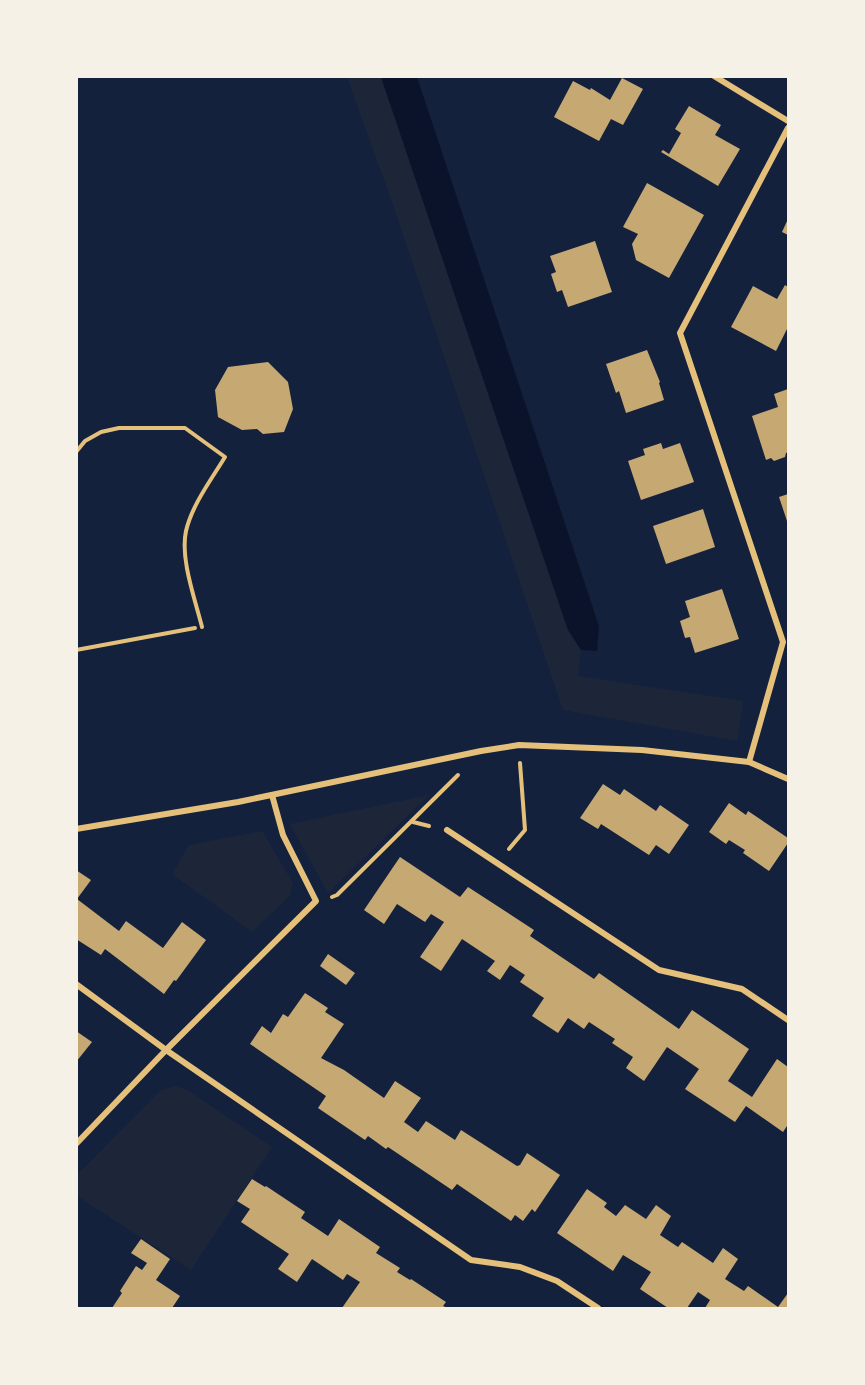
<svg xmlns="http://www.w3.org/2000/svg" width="865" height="1385" font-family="'Sofia Sans Condensed',sans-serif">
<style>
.green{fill:#1d2539}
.water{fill:#0b132b}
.building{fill:#c6a872}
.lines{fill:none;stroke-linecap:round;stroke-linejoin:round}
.path{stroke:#e5c07b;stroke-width:4}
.minor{stroke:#e5c07b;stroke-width:6}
</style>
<rect width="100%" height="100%" fill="#14213d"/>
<g class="green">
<path d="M 347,77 L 381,77 L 568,630 L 581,650 L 578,676 L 743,701 L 737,741 L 563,710 L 393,205 Z"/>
<path d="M 429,795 L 328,893 L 290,824 Z"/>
<path d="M 262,831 L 293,883 L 290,896 L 252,932 L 172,874 L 189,845 Z"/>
<path d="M 176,1086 L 189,1091 L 272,1147 L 191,1270 L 77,1196 L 77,1175 L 161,1090 Z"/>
</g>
<path class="water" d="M 381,77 L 417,77 L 599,626 L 597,651 L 581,650 L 568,630 Z"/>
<g class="building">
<path d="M 622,78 L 643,89 L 623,125 L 611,119 L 599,141 L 554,117 L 573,81 L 590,90 L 591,88 L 610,100 Z"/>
<path d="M 689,106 L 721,125 L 715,135 L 740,149 L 718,186 L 661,152 L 663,150 L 669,154 L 681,133 L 675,129 Z"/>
<path d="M 647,183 L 704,215 L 669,278 L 636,260 L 632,244 L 638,234 L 623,227 Z"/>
<path d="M 788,219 L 788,235 L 782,232 Z"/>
<path d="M 595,241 L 612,292 L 568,307 L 562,290 L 557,292 L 551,274 L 556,272 L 550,256 Z"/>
<path d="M 785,285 L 788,287 L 788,327 L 776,351 L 731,327 L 753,286 L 777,299 Z"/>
<path d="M 647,350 L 660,382 L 659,383 L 664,400 L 626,413 L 619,391 L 616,393 L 606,364 Z"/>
<path d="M 268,362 L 288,382 L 293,409 L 284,432 L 263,434 L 257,429 L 242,430 L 218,417 L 215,390 L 228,367 Z"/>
<path d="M 788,389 L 788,452 L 786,453 L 785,457 L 774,461 L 771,458 L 766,460 L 752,416 L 778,407 L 774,394 Z"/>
<path d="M 661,443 L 663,449 L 680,443 L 694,482 L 641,500 L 628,461 L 645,455 L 643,449 Z"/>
<path d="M 788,494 L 788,524 L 779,497 Z"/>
<path d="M 703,509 L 715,547 L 666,564 L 653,526 Z"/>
<path d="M 722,589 L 739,639 L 695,653 L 690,637 L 685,638 L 680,621 L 690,617 L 685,601 Z"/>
<path d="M 603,784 L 620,795 L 624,789 L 656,811 L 660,805 L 689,825 L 669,854 L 656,845 L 649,855 L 601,824 L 598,829 L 580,818 Z"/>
<path d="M 729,803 L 746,815 L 748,811 L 788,838 L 788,843 L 769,871 L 743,853 L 745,850 L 729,840 L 726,844 L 709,832 Z"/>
<path d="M 400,857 L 460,897 L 468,887 L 534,930 L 530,936 L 594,979 L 599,973 L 679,1029 L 692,1010 L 749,1049 L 728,1081 L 752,1097 L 777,1059 L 788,1067 L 788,1126 L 787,1126 L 783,1132 L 746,1106 L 735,1122 L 685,1089 L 699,1069 L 667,1047 L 644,1081 L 626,1068 L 633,1057 L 612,1043 L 615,1039 L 589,1022 L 584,1029 L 568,1018 L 558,1033 L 532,1016 L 544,998 L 520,982 L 525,975 L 510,965 L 500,980 L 487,971 L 495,961 L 462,939 L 441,971 L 420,957 L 444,922 L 431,914 L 425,922 L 397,904 L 384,924 L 364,910 Z"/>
<path d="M 76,870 L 91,880 L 77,899 L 119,931 L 126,921 L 163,948 L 182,922 L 206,940 L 176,981 L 174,980 L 164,994 L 105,949 L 101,955 L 76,939 Z"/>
<path d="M 328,954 L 355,973 L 346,985 L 320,966 Z"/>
<path d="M 305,993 L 328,1008 L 325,1012 L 344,1024 L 321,1058 L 344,1070 L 384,1098 L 395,1081 L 421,1098 L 404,1122 L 418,1132 L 426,1121 L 455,1140 L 461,1130 L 517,1166 L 520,1165 L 527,1153 L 560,1175 L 535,1212 L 532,1209 L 523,1221 L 515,1215 L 511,1221 L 457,1184 L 452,1190 L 388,1147 L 386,1149 L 368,1136 L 365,1140 L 318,1108 L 326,1096 L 250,1044 L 262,1026 L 271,1033 L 283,1014 L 288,1017 Z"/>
<path d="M 76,1031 L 92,1042 L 76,1062 Z"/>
<path d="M 252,1179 L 265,1187 L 266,1186 L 305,1212 L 301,1218 L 328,1236 L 339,1219 L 380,1247 L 376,1253 L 400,1268 L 397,1272 L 410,1280 L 411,1279 L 446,1302 L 443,1306 L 448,1308 L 342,1308 L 360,1282 L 347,1274 L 343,1280 L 312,1259 L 297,1282 L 278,1269 L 289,1254 L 241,1222 L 250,1209 L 237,1201 Z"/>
<path d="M 587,1189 L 607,1203 L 604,1207 L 616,1216 L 625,1205 L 646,1219 L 656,1205 L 671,1216 L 660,1235 L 678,1247 L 682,1242 L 713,1263 L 723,1248 L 738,1259 L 725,1279 L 744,1291 L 748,1286 L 778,1307 L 788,1293 L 788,1308 L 705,1308 L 710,1300 L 698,1292 L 687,1308 L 668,1308 L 640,1289 L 651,1272 L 623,1255 L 613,1271 L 557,1233 Z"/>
<path d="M 141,1239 L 170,1259 L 156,1280 L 180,1296 L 172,1308 L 112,1308 L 122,1293 L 120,1291 L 136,1266 L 142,1270 L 147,1263 L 131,1253 Z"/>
</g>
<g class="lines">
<g class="path">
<path d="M 76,452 L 85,441 L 101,432 L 119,428 L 185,428 L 225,457 C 211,480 192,505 186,531 C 180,559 195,599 202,627"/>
<path d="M 76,650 L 195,628"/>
<path d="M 413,822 L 429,826"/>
<path d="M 509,849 L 525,830 L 520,763"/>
<path d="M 332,897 L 337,895 L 458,775"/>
</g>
<g class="minor">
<path d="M 714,76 L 788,121"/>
<path d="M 749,762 L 783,642 L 680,333 L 788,128"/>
<path d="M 76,829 L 238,802 L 481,751 L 519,745 L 642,750 L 749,762 L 788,779"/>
<path d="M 447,830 L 659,970 L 742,989 L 788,1020"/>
<path d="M 76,984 L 166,1050 L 471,1260 L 520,1267 L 557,1281 L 598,1308"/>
<path d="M 76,1144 L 166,1050 L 316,901 L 283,835 L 272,795"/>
</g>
</g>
<rect width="865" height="1385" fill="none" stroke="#f6f1e7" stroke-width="156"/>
</svg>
